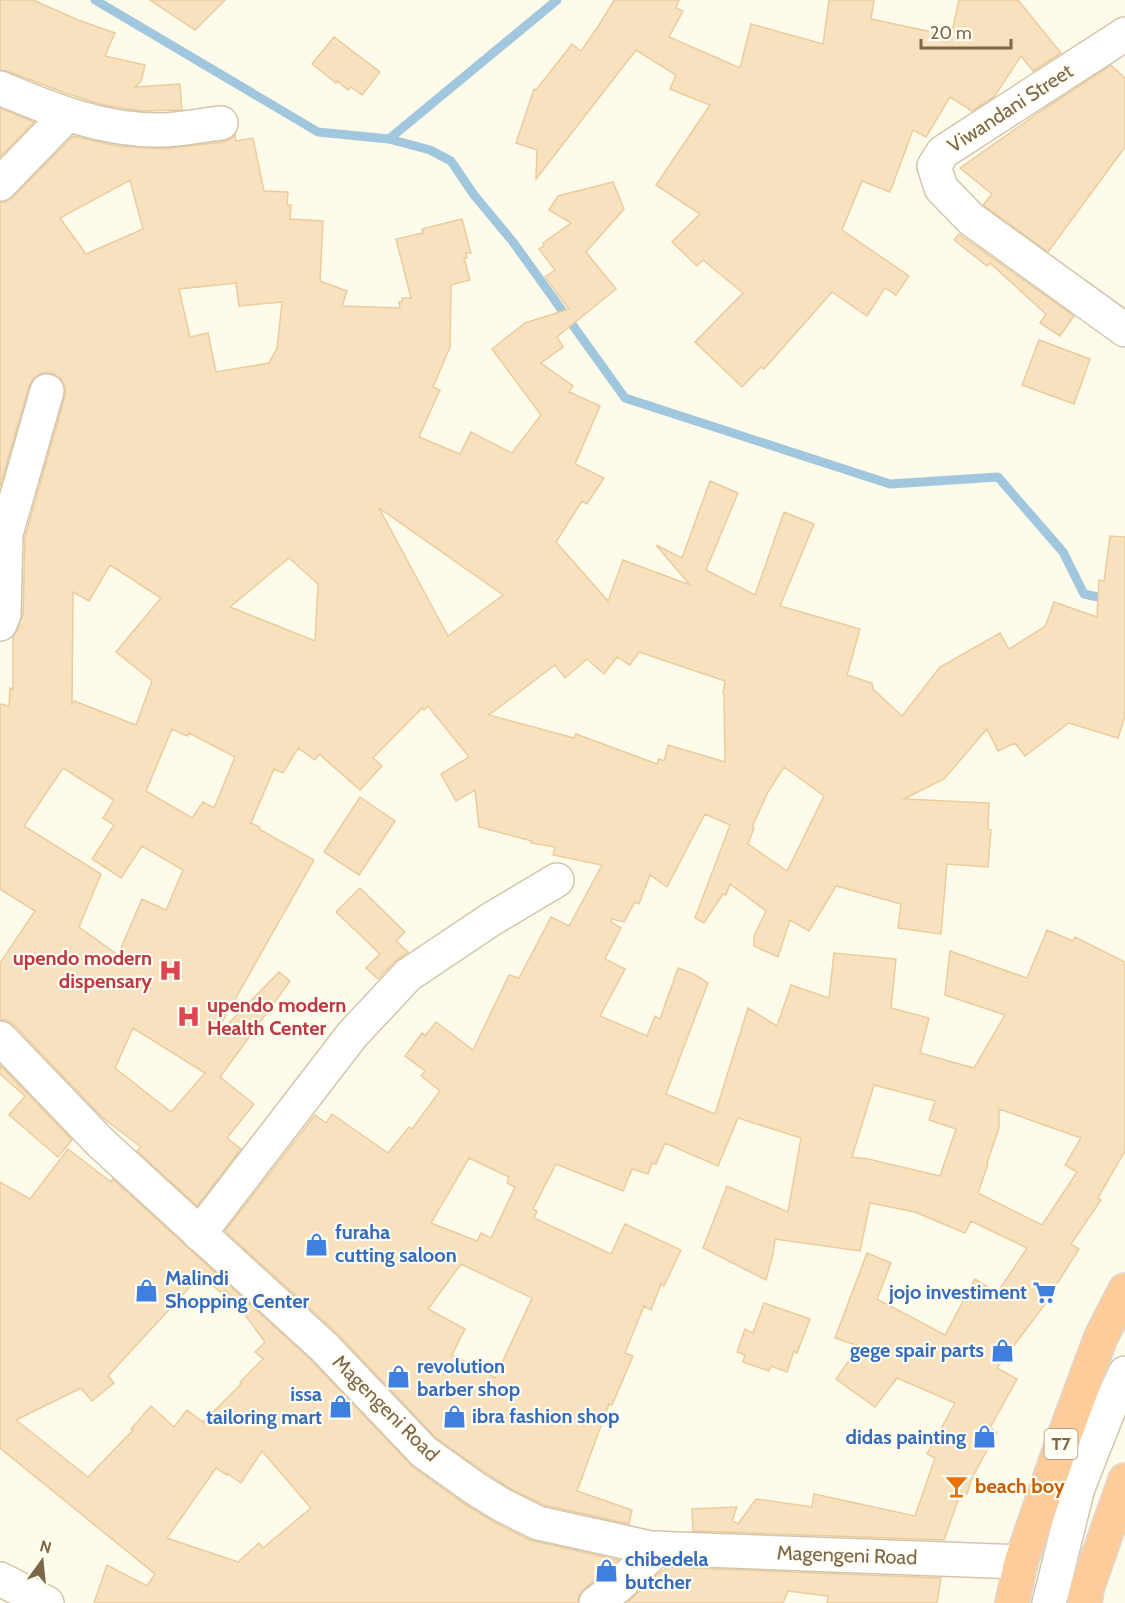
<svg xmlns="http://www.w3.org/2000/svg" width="1125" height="1603" font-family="Cabin,sans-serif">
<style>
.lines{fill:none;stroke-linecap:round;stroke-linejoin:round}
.stream{stroke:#a0c7de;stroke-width:9}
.building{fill:#f7e1be;stroke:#ebcc9d;stroke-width:1.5;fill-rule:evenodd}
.minor-casing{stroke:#d3c6ad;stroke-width:36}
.highway-casing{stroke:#ddd7d0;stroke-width:36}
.minor{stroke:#fff;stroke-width:33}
.highway{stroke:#fecb9b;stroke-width:33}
.labels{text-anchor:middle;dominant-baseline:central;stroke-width:4.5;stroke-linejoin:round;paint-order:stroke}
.shield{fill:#fffdf2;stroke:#a4947c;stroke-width:1.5}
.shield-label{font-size:18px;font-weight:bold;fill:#7d6749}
.street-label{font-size:20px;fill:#7d6749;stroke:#fffdf2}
.health-label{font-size:20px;font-weight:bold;fill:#be3a42;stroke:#fffdf2;text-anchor:end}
.shop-label{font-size:20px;font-weight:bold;fill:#366cbe;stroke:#fffdf2;text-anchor:start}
.food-label{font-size:20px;font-weight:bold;fill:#c56008;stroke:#fffdf2;text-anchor:start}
</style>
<rect width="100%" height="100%" fill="#fefbea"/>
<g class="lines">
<g class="stream">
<path d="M 95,0 L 318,132 L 389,139 L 430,150 L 451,161 L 474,195 L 513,242 L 625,398 L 890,484 L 998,477 L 1063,552 L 1084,594 L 1125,603"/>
<path d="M 389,139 L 557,0"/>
</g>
</g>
<g class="building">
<path d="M 0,0 L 33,0 L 78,20 L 115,33 L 105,56 L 145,65 L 141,81 L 135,87 L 180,84 L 182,110 L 141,111 L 103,105 L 65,93 L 7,71 L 0,70 Z"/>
<path d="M 150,0 L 225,0 L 195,30 Z"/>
<path d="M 614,0 L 679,0 L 676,8 L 683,11 L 669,37 L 740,68 L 751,24 L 823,44 L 829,0 L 874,0 L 871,19 L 951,36 L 959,0 L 1018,0 L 1061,53 L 1033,71 L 1021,56 L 994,97 L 972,111 L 950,97 L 926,137 L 913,130 L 890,192 L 862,181 L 842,230 L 909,276 L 896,295 L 885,288 L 867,316 L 832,292 L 764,369 L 761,367 L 742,387 L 695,342 L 743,293 L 703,260 L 697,266 L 672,242 L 700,214 L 656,185 L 710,105 L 670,89 L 676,75 L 636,50 L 536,179 L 537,150 L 516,143 L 534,89 L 536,90 L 572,44 L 581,51 L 599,25 Z"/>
<path d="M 334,37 L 380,72 L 362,95 L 351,87 L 348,90 L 337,81 L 336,83 L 312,64 Z"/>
<path d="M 1111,65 L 1125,78 L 1125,147 L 1048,252 L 983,205 L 992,194 L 960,168 L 1044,109 Z"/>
<path d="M 0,108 L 34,122 L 0,157 Z"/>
<path d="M 235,134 L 236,141 L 253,138 L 264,191 L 288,192 L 287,205 L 291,205 L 290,219 L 323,221 L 320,281 L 347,291 L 342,306 L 400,308 L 399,302 L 402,302 L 402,298 L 411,298 L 396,239 L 423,233 L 422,229 L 462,219 L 471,253 L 466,253 L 467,258 L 464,258 L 470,280 L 451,285 L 450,347 L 433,387 L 440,390 L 419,437 L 460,454 L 471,432 L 512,453 L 541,415 L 492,349 L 525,323 L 569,309 L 545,277 L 555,270 L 539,249 L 544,246 L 543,243 L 571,223 L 549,210 L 558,196 L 613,182 L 624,209 L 586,252 L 616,289 L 557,337 L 563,347 L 541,363 L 573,386 L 569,392 L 600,406 L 575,464 L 604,478 L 587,504 L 582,501 L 556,542 L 608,601 L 623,560 L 690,585 L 656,545 L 682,558 L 710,481 L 738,493 L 706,570 L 755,595 L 784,512 L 814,524 L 780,606 L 860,629 L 847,675 L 872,683 L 873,689 L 902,716 L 940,667 L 1000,633 L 1009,649 L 1044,627 L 1045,627 L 1054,602 L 1097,617 L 1099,580 L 1104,581 L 1110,536 L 1125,537 L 1125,716 L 1118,738 L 1069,723 L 1025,756 L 1015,743 L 998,751 L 987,729 L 944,779 L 904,799 L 989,803 L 988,829 L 991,830 L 988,867 L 947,864 L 941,934 L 898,928 L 901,904 L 836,886 L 809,931 L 790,920 L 778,957 L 754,946 L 754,936 L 766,911 L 730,884 L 726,895 L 723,894 L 704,923 L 695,918 L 730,825 L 705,814 L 667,887 L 650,875 L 639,904 L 635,902 L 624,922 L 612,919 L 611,922 L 621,928 L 605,959 L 625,969 L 600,1016 L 647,1036 L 655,1016 L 660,1019 L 678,968 L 694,974 L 708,983 L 666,1094 L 715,1114 L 748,1008 L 777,1026 L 791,985 L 829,998 L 834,953 L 896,959 L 891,1008 L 929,1018 L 920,1053 L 974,1068 L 1005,1015 L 945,995 L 950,951 L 1027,978 L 1047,930 L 1073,941 L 1075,937 L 1125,962 L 1125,1151 L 1098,1198 L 1101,1200 L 1071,1244 L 1079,1249 L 1053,1290 L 1055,1291 L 997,1368 L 1017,1379 L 990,1428 L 997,1432 L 972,1478 L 967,1494 L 961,1492 L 944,1540 L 693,1531 L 692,1509 L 737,1507 L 732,1521 L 738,1524 L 756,1499 L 812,1507 L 814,1494 L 915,1516 L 935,1458 L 927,1454 L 955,1403 L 897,1378 L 875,1407 L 836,1379 L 859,1346 L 835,1338 L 867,1253 L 891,1263 L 877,1299 L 945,1335 L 975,1279 L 997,1293 L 1027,1248 L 971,1221 L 965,1233 L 915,1212 L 870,1203 L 860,1251 L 775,1239 L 773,1254 L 766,1280 L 703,1248 L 727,1186 L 788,1212 L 801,1138 L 738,1118 L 718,1166 L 665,1143 L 656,1164 L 652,1163 L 648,1174 L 632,1169 L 623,1191 L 556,1164 L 533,1209 L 537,1211 L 534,1218 L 611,1254 L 625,1224 L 681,1250 L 664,1286 L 661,1284 L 651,1310 L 644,1306 L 625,1353 L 633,1356 L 612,1405 L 609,1404 L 577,1491 L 632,1510 L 629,1524 L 544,1505 L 511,1489 L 486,1473 L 436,1438 L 338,1334 L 225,1231 L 315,1115 L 326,1123 L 332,1114 L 388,1153 L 409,1127 L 412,1129 L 440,1091 L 421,1076 L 425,1071 L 405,1056 L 422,1033 L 425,1036 L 436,1022 L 473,1050 L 509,975 L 519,978 L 551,917 L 569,926 L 602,865 L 553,855 L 555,847 L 531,843 L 532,841 L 479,827 L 475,790 L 456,801 L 441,774 L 469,757 L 428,706 L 424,710 L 422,708 L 373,758 L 382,766 L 360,790 L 319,754 L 315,760 L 298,748 L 283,773 L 274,769 L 251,823 L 260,827 L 259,829 L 314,860 L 221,1024 L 225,1027 L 279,972 L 290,981 L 220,1077 L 254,1104 L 227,1138 L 241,1149 L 197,1206 L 137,1151 L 141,1147 L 103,1118 L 14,1025 L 6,1020 L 0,1020 L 0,963 L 35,911 L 0,889 L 0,704 L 9,706 L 10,688 L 13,689 L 13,637 L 17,631 L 23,614 L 25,537 L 65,396 L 65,387 L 60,378 L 52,373 L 42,373 L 34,378 L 29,386 L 0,487 L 0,202 L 6,202 L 13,197 L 73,136 L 117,146 L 162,149 L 223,142 L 232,138 ZM 130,180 L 143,229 L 86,254 L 60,218 ZM 236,283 L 239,306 L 282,302 L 277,348 L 269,363 L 216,372 L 208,333 L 190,337 L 179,289 ZM 379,508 L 503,595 L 448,636 ZM 289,558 L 318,584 L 315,641 L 230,607 ZM 110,565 L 161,598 L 116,652 L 152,681 L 136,725 L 74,701 L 72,704 L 73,592 L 89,601 ZM 639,652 L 725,681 L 723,694 L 724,694 L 725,762 L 668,745 L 664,761 L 659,759 L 657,764 L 576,734 L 574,738 L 489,715 L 555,665 L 565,678 L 587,659 L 604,674 L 617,657 L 630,665 ZM 172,729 L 187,736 L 189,733 L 235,757 L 214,808 L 203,802 L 192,818 L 146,791 ZM 784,767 L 824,796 L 787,871 L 748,844 L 754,828 L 752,827 L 768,792 ZM 63,768 L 114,800 L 103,818 L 114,825 L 92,859 L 121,878 L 142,846 L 183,870 L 166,910 L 142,899 L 118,955 L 79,927 L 101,874 L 24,826 ZM 133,1028 L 205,1073 L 171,1112 L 115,1068 ZM 874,1085 L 935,1101 L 929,1120 L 956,1129 L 940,1176 L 868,1159 L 852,1157 ZM 999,1109 L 1081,1138 L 1065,1165 L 1077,1172 L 1042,1225 L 978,1193 L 988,1164 L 987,1163 L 999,1128 ZM 469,1158 L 509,1177 L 507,1183 L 515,1187 L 491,1238 L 481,1233 L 477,1241 L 431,1223 ZM 461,1264 L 532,1298 L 495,1378 L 452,1355 L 465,1329 L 428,1309 Z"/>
<path d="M 959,234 L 1074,316 L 1060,336 L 1040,323 L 1046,314 L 990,263 L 987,266 L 954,240 Z"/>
<path d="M 1039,340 L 1090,359 L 1074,404 L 1022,385 Z"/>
<path d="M 360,797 L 395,821 L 359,875 L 324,852 Z"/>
<path d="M 360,888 L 405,932 L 396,941 L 408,952 L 394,962 L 378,979 L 366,968 L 380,954 L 336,912 Z"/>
<path d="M 0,1065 L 72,1140 L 58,1157 L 9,1115 L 25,1096 L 0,1074 Z"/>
<path d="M 68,1149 L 111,1182 L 113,1179 L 311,1360 L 413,1467 L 466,1505 L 494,1522 L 530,1540 L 618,1560 L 584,1589 L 579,1595 L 578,1603 L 94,1603 L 107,1565 L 147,1586 L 155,1574 L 0,1448 L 0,1182 L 30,1199 ZM 200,1276 L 222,1293 L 225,1290 L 241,1306 L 240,1308 L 265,1342 L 255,1352 L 263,1359 L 240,1382 L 242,1383 L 203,1422 L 187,1410 L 174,1427 L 151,1406 L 131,1429 L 133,1430 L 88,1477 L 16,1420 L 81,1388 L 92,1401 L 114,1383 L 108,1376 ZM 262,1451 L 311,1508 L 263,1548 L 259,1543 L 238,1562 L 167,1538 L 216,1468 L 227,1475 L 228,1474 L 241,1483 Z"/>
<path d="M 764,1303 L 810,1319 L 797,1353 L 794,1351 L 787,1372 L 771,1366 L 769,1371 L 743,1362 L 745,1355 L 737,1352 L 745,1329 L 753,1333 Z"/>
<path d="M 668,1567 L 941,1578 L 937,1603 L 827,1603 L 828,1596 L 788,1591 L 783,1603 L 627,1603 L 655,1576 Z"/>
</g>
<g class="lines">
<defs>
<g id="minor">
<path d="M 1125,34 L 943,152 L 934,166 L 941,188 L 971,219 L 1125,330"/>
<path d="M 0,88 C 52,110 104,131 161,130 C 181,130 201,125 221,123"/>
<path d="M 0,184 L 67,115"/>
<path d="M 0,624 L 4,614 L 6,534 L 47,391"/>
<path d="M 0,1038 L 101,1143 L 324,1347 L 424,1452 L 476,1489 L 502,1505 L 538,1523 L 651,1548 L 1021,1562"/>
<path d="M 199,1234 L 352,1035 L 408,975 L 490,920 L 557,880"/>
<path d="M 0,1579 L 47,1603"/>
<path d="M 596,1603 L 618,1586 L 658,1548"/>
<path d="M 1049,1603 L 1078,1488 L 1111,1404 L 1125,1373"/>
</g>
<g id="highway">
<path d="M 1012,1603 L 1021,1562 L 1065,1434 L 1101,1337 L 1125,1290"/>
<path d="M 1085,1603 L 1087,1588 L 1125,1480"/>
</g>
</defs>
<use href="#minor" class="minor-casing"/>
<use href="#highway" class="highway-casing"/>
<use href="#minor" class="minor"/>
<use href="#highway" class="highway"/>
</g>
<defs>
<symbol id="hospital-bare" viewBox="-9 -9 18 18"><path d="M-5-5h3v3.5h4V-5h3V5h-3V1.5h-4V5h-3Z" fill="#e0444e" stroke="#fffdf2" stroke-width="2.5" paint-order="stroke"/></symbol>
<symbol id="shop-bare" viewBox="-9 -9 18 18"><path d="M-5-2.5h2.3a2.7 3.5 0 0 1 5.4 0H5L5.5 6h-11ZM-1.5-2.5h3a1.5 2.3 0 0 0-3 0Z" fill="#3f7fe0" stroke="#fffdf2" stroke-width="2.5" paint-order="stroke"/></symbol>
<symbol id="supermarket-bare" viewBox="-9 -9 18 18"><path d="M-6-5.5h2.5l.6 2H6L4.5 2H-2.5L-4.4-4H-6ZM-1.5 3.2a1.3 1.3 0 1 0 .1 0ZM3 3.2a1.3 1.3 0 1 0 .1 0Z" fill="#3f7fe0" stroke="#fffdf2" stroke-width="2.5" paint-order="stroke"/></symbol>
<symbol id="bar-bare" viewBox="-9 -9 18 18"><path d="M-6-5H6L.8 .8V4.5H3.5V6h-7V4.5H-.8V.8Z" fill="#e8710a" stroke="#fffdf2" stroke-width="2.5" paint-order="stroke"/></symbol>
</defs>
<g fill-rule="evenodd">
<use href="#hospital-bare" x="154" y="954" width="33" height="33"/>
<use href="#hospital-bare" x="172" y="1000" width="33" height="33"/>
<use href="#shop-bare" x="300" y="1228" width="33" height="33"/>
<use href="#shop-bare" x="130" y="1274" width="33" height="33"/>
<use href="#supermarket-bare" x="1028" y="1276" width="33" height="33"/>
<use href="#shop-bare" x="986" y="1334" width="33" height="33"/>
<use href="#shop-bare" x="382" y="1360" width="33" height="33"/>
<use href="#shop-bare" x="324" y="1390" width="33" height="33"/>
<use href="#shop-bare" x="438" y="1400" width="33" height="33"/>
<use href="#shop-bare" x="968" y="1420" width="33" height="33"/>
<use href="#bar-bare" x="940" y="1470" width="33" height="33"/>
<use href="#shop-bare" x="590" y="1554" width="33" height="33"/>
</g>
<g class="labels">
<rect class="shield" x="1044.5" y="1429" width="33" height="30" rx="4.5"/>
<g class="shield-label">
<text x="1061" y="1444">T7</text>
</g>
<g class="street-label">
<text transform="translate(1010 108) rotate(-33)">Viwandani Street</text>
<text transform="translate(386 1408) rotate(45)">Magengeni Road</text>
<text transform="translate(847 1555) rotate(2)">Magengeni Road</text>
</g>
<g class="health-label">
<text x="152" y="958">upendo modern<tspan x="152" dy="23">dispensary</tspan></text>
<text x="207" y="1005" text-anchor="start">upendo modern<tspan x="207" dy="23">Health Center</tspan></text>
</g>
<g class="shop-label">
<text x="335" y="1232">furaha<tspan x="335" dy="23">cutting saloon</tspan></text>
<text x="165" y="1278">Malindi<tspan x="165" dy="23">Shopping Center</tspan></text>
<text x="1027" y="1292" text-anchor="end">jojo investiment</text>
<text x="984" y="1350" text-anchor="end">gege spair parts</text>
<text x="417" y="1366">revolution<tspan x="417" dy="23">barber shop</tspan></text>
<text x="322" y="1394" text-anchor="end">issa<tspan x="322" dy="23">tailoring mart</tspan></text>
<text x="472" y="1416">ibra fashion shop</text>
<text x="966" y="1437" text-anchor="end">didas painting</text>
<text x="625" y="1559">chibedela<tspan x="625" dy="23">butcher</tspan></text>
</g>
<g class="food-label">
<text x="975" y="1486">beach boy</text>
</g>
</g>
<g transform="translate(42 1561) rotate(15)" stroke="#fffdf2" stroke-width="4.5" paint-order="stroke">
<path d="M0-4.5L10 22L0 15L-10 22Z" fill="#7d6749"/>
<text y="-9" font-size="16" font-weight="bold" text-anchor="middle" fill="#7d6749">N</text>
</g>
<path d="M921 39v9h90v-9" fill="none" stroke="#7d6749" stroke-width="3"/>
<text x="930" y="39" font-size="18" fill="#7d6749" stroke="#fffdf2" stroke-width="4.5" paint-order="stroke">20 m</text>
</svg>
